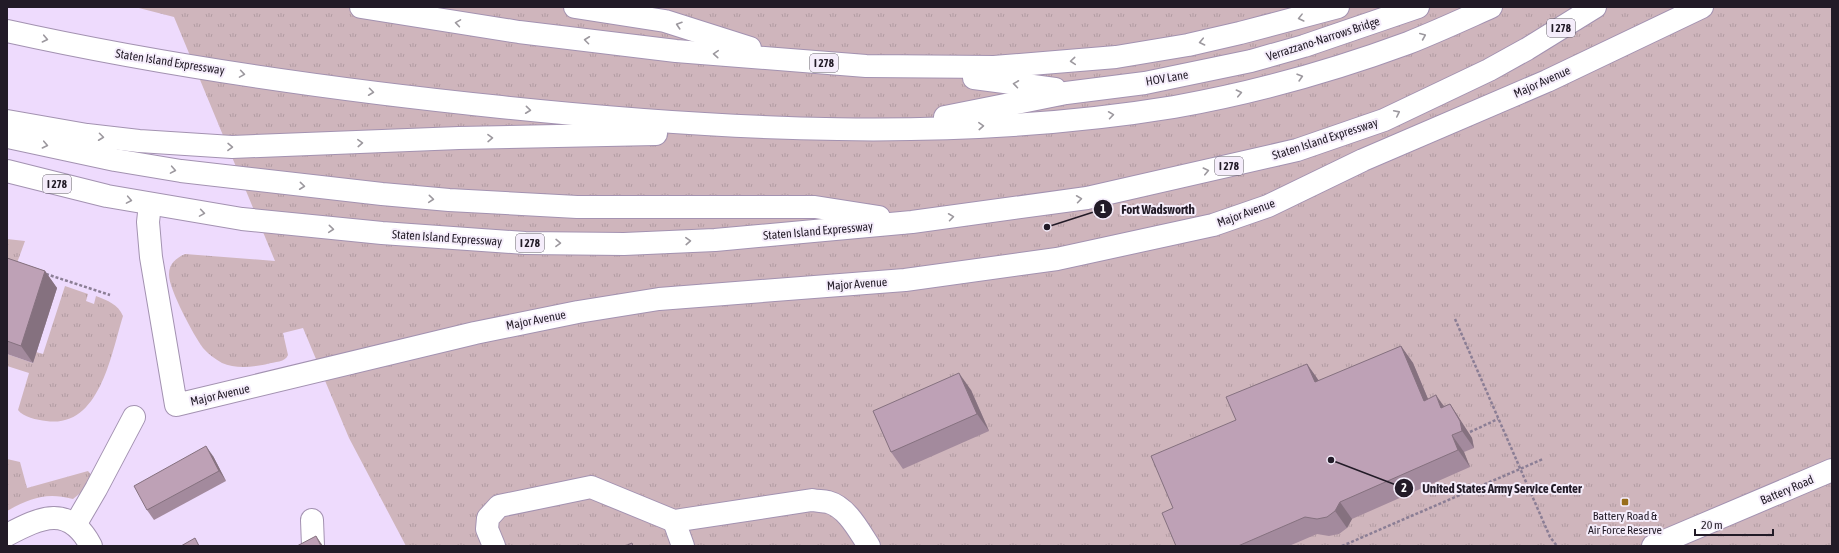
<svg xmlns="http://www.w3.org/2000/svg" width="1839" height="553" font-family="'Asap Condensed',sans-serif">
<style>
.grass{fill:url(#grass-tufts)}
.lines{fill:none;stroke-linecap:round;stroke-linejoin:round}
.minor-casing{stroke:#a392b1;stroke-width:24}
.highway-casing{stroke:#a392b1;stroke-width:24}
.path{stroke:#8b7e95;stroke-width:2.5;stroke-dasharray:3 2;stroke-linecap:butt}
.minor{stroke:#fff;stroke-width:22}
.highway{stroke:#fff;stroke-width:22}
.wall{fill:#a38a9d}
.shaded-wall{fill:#85717f}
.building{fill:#bea1b6;stroke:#85717f}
.oneway{stroke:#9c989e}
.poi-dot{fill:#986d1b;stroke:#f5edfb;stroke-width:1.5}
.labels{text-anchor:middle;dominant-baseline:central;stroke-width:4;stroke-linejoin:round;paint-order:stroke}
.shield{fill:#f5edfb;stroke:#615a67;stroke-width:1}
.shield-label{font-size:11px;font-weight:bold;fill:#221b27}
.street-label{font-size:12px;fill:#221b27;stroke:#f5edfb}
.poi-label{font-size:12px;fill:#221b27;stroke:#f5edfb}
.leader{fill:none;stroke:#221b27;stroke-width:1.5}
.callout-dot{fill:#221b27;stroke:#f5edfb;stroke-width:1.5}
.mark-label{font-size:12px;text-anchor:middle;font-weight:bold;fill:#fff}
.callout-label{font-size:13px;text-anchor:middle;font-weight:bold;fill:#221b27;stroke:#f5edfb;stroke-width:4;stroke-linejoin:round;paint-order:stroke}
</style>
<defs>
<pattern id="grass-tufts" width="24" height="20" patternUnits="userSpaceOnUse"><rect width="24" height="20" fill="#cfb5bc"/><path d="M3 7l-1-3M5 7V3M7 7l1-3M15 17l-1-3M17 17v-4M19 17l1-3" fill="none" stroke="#b19ba2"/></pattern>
</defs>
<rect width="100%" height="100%" fill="#eedbfd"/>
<g class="grass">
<path d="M 135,7 L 1832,7 L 1832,546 L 406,546 L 349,438 L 303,328 L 283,333 L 288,355 C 286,362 274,362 267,364 C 254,367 235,369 222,363 C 215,359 208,354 203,348 C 194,336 168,288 169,274 C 169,264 176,258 185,254 L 275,261 L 174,17 Z"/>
<path d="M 7,239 L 25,241 L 17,263 L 7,260 Z"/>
<path d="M 65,286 L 88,294 L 86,301 L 94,304 L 96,296 C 108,301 118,304 123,316 C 111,354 100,429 46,421 C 37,420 23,417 18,410 L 29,373 L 7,366 L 7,354 L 33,363 L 36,352 L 43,354 Z"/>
<path d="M 7,459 L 20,462 L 27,488 L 88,471 L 94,478 L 94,482 L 73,499 C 46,492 31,498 7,511 Z"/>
</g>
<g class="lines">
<defs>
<g id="minor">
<path d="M 150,204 L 148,222 L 151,257 L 176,405 L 475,333 L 578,312 L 659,299 L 905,280 L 1057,259 L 1213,225 L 1268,206 L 1363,160 L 1547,81 L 1702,7"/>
<path d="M 312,520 L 313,546"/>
<path d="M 674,521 L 683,546"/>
<path d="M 75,525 L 96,489 L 134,417"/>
<path d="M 7,535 C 41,517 69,504 91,546"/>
<path d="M 494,546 L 487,529 L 488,518 L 499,506 L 591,487 L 674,521 L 812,500 C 817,501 823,501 828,502 C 847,507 859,531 869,546"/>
<path d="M 1653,546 L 1832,470"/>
</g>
<g id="highway">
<path d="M 361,7 L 519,32 L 676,51 L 866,66 L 994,67 L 1116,57 L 1188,45 L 1240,33 L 1338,7"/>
<path d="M 575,7 L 665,21 L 750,48"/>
<path d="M 7,31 C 170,67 336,90 501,107 C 721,130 955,143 1174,107 C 1253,93 1332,71 1408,43 C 1436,32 1464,19 1491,7"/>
<path d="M 974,78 L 1055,89"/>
<path d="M 945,117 L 1066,93 L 1145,83 L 1251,61 L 1304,46 L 1418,7"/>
<path d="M 7,121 L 87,135 L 139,141 L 232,147 L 459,138 L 656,134"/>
<path d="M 8,137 L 115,160 L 181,171 L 382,194 L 449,200 L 577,207 L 815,207 L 879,217"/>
<path d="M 7,171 L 107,196 L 242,219 L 382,233 L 525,243 L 624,244 L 715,240 L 912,222 L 1087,198 L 1297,150 L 1384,120 L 1489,70 L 1527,49 L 1595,7"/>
</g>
</defs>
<use href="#minor" class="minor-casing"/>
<use href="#highway" class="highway-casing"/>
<g class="path">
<path d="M 46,274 L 110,295"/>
<path d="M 1455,319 L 1550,537 L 1557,546"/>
<path d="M 1470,432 L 1498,419"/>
<path d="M 1342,546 L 1543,459"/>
</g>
<use href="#minor" class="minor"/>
<use href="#highway" class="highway"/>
</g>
<g class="wall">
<path d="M 7,258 L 45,271 L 57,288 L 33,363 L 7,354 Z"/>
<path d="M 1401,346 L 1413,363 L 1428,399 L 1445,406 L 1450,404 L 1472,438 L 1474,448 L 1464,452 L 1470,467 L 1352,519 L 1347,528 L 1339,534 L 1329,536 L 1317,534 L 1289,546 L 1176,546 L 1173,508 L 1236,420 L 1307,364 L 1319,381 Z"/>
<path d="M 971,390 L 989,431 L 903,469 L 891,452 Z"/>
<path d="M 213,456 L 226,481 L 154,520 L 147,510 Z"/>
</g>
<g class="shaded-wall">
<path d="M 45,271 L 57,288 L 33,363 L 21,346 Z"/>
<path d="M 1401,346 L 1413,363 L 1436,418 L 1424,401 Z"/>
<path d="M 1307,364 L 1319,381 L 1315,382 Z"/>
<path d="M 959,373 L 971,390 L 989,431 L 977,414 Z"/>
<path d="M 1436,395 L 1448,412 L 1441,408 Z"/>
<path d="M 1450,404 L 1472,438 L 1474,448 L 1462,431 Z"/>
<path d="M 1452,435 L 1464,452 L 1470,467 L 1458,450 Z"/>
<path d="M 206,446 L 213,456 L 226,481 L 219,471 Z"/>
<path d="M 1340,502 L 1352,519 L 1347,528 L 1335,511 Z"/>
<path d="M 316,536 L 323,546 L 321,546 Z"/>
</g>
<g class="building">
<path d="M 7,258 L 45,271 L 21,346 L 7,341 Z"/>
<path d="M 1401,346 L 1424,401 L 1436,395 L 1441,408 L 1450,404 L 1460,421 L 1462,431 L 1452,435 L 1458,450 L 1340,502 L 1335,511 L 1327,517 L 1317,519 L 1305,517 L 1238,546 L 1176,546 L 1162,513 L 1173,508 L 1151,456 L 1236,420 L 1226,397 L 1307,364 L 1315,382 Z"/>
<path d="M 959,373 L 977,414 L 891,452 L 873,411 Z"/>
<path d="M 206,446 L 219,471 L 147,510 L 134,486 Z"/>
<path d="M 316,536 L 321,546 L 297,546 Z"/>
<path d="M 195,538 L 199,546 L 181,546 Z"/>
<path d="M 632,543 L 633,546 L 625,546 Z"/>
</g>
<defs><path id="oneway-chevron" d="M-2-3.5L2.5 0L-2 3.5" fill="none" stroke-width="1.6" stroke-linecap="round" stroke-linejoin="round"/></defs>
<g class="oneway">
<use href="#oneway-chevron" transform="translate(1301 18) rotate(166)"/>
<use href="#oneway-chevron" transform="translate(458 23) rotate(-171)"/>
<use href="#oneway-chevron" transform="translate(679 25) rotate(-162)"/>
<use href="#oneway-chevron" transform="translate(1423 36) rotate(-23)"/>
<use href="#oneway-chevron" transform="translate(45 39) rotate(12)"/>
<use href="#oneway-chevron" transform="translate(587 40) rotate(-173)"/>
<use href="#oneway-chevron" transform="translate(1202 42) rotate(168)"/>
<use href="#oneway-chevron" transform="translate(716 54) rotate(-176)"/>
<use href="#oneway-chevron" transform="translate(1073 61) rotate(175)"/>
<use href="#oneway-chevron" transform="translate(242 74) rotate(9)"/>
<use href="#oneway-chevron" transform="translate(1300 77) rotate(-16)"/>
<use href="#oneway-chevron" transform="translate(1016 84) rotate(-172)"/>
<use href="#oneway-chevron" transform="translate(371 92) rotate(7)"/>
<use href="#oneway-chevron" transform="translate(1239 93) rotate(-12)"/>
<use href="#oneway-chevron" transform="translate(528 110) rotate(6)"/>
<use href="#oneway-chevron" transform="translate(1397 113) rotate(-26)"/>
<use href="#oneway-chevron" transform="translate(1111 115) rotate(-8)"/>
<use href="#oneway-chevron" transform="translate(981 126) rotate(-3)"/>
<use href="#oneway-chevron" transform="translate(101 137) rotate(7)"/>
<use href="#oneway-chevron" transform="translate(490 138) rotate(-1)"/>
<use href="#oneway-chevron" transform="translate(360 143) rotate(-3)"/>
<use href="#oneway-chevron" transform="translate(45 145) rotate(12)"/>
<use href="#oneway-chevron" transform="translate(230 147) rotate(1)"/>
<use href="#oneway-chevron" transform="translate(173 170) rotate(10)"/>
<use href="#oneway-chevron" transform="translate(1206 171) rotate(-13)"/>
<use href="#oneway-chevron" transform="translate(302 186) rotate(6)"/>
<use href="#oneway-chevron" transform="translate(431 199) rotate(5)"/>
<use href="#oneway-chevron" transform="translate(1079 199) rotate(-8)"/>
<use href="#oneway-chevron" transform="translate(129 200) rotate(10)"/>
<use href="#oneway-chevron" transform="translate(202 213) rotate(9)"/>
<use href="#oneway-chevron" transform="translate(951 217) rotate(-8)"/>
<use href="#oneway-chevron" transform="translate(331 229) rotate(5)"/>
<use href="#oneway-chevron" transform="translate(688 241) rotate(-3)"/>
<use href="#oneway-chevron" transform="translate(558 243) rotate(1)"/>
</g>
<rect class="poi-dot" x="1621" y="498" width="8" height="8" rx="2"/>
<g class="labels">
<g class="shield">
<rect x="1547" y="19" width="28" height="18" rx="3"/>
<rect x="810" y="54" width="28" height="18" rx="3"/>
<rect x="1215" y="157" width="28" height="18" rx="3"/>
<rect x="43" y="175" width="28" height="18" rx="3"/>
<rect x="516" y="234" width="28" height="18" rx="3"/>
</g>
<g class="shield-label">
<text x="1561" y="28">I 278</text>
<text x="824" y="63">I 278</text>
<text x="1229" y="166">I 278</text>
<text x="57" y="184">I 278</text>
<text x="530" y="243">I 278</text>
</g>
<g class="street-label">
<text transform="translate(1323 39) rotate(-18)">Verrazzano-Narrows Bridge</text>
<text transform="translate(170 62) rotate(9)">Staten Island Expressway</text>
<text transform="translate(1167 78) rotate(-10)">HOV Lane</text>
<text transform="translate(1542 82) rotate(-24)">Major Avenue</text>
<text transform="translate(1325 139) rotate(-18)">Staten Island Expressway</text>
<text transform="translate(1246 213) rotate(-20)">Major Avenue</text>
<text transform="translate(818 231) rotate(-5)">Staten Island Expressway</text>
<text transform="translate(447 238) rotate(4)">Staten Island Expressway</text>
<text transform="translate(857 284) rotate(-4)">Major Avenue</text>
<text transform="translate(536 320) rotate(-11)">Major Avenue</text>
<text transform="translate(220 395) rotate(-13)">Major Avenue</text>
<text transform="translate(1787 490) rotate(-23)">Battery Road</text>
</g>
<g class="poi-label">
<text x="1625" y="516">Battery Road &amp;<tspan x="1625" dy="14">Air Force Reserve</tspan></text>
</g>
</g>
<path class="leader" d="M1047 227L1103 209M1331 460L1404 488"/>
<g class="callout-dot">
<circle cx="1047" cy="227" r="4"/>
<circle cx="1331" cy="460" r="4"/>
<circle cx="1103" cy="209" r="10"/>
<circle cx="1404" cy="488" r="10"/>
</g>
<g class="mark-label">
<text x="1103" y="213">1</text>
<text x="1404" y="492">2</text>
</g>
<g class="callout-label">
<text x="1158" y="214">Fort Wadsworth</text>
<text x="1502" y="493">United States Army Service Center</text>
</g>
<rect width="1839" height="553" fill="none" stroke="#221b27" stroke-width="16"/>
<path d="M1695 529v6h78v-6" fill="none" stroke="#221b27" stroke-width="2"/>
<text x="1701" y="529" font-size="12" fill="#221b27" stroke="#f5edfb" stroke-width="3" paint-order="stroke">20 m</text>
</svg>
